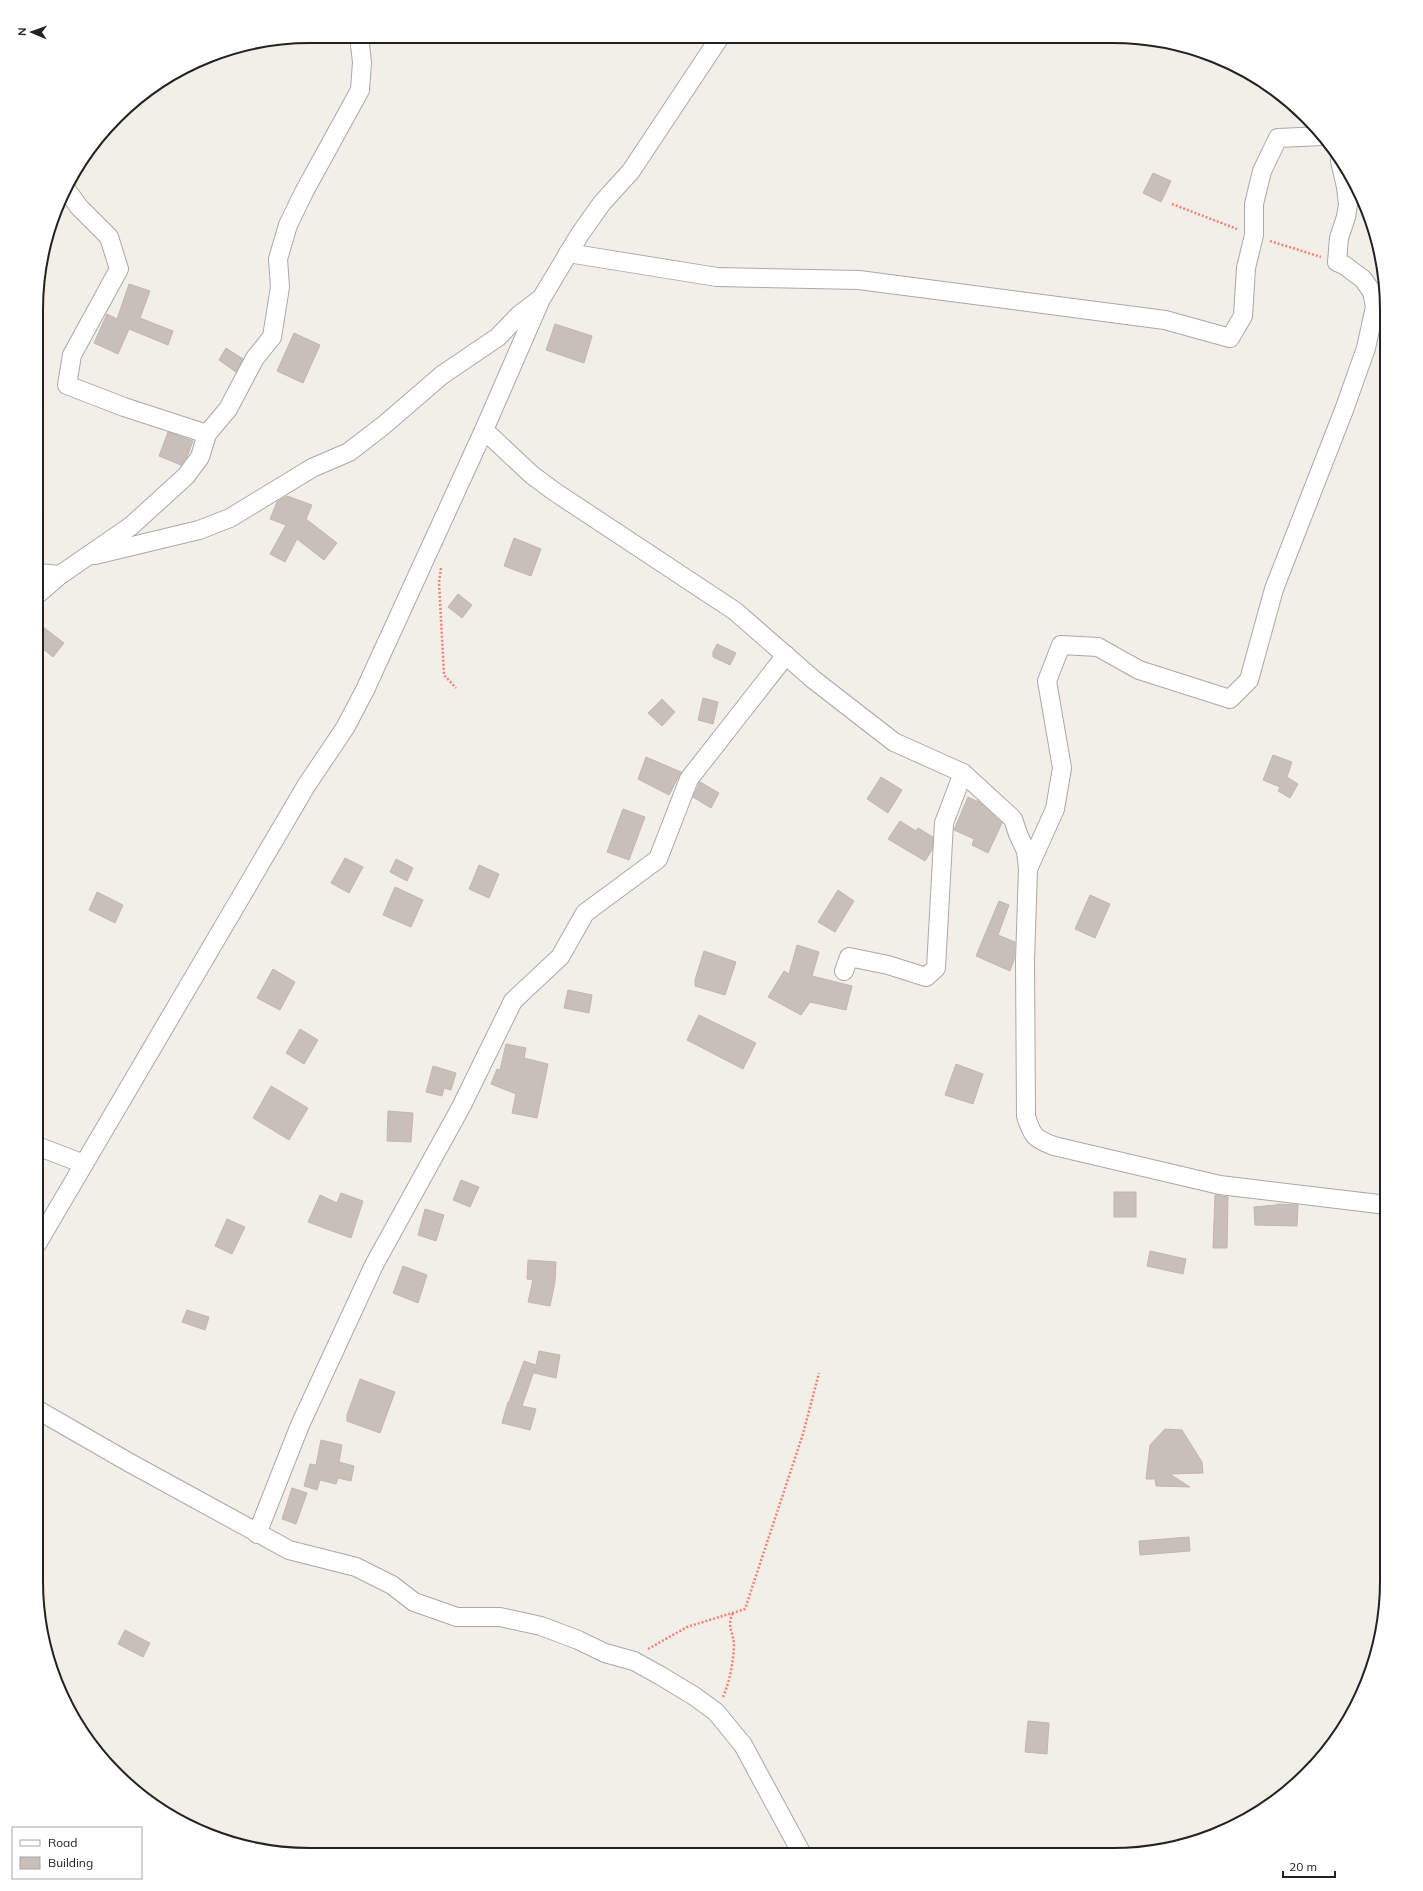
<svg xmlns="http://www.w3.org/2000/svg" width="1423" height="1891" font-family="Mulish,sans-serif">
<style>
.building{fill:#c7bfb8;stroke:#c4b6ab}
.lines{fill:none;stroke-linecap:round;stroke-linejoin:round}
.street-casing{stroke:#a9a9a9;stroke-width:20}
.path{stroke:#fa8072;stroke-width:2.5;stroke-dasharray:2 2;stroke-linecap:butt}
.street{stroke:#fff;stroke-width:18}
.rim{fill:none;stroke:#222;stroke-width:2}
</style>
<rect width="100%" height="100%" fill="#f2efe9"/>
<g class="building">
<path d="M 1153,173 L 1171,181 L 1161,202 L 1143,193 Z"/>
<path d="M 129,284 L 150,291 L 140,318 L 173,331 L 168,345 L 129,329 L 118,354 L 94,343 L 107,314 L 117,319 Z"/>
<path d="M 555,324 L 592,336 L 584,363 L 546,350 Z"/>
<path d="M 294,333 L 320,345 L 303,383 L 277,371 Z"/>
<path d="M 226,348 L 243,359 L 236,372 L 219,360 Z"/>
<path d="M 168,432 L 193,441 L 187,457 L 181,465 L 159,456 Z"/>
<path d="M 287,496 L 312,505 L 306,519 L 337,543 L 324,560 L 297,539 L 285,562 L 270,554 L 286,525 L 270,519 L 277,502 Z"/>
<path d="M 514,538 L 541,549 L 531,576 L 504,566 Z"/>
<path d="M 458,594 L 472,605 L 462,618 L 448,607 Z"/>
<path d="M 38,623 L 64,643 L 53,657 L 38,645 Z"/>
<path d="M 717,644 L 736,653 L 730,665 L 713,657 L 713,652 Z"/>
<path d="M 703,698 L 718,702 L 713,724 L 698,720 Z"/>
<path d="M 662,699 L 675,712 L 662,726 L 648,713 Z"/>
<path d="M 1273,755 L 1292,762 L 1287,777 L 1298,784 L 1290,798 L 1278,791 L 1280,787 L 1263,780 Z"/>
<path d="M 646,757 L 681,772 L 669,795 L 638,779 Z"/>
<path d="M 881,777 L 902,790 L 888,813 L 867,799 Z"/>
<path d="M 700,782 L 719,793 L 711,808 L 693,797 Z"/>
<path d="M 968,797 L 979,802 L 1002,823 L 988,853 L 972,845 L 974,839 L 954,830 Z"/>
<path d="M 623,809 L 645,817 L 629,860 L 607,852 Z"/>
<path d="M 900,821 L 916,831 L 918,828 L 933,837 L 932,850 L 925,861 L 888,839 Z"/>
<path d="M 345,858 L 363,867 L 349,893 L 331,883 Z"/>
<path d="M 396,859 L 413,868 L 407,881 L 390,872 Z"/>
<path d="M 479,865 L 499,874 L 489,898 L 469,889 Z"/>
<path d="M 395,887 L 423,900 L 411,927 L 383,915 Z"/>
<path d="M 838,890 L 854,901 L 835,932 L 818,922 Z"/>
<path d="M 97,892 L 123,905 L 115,923 L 89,910 Z"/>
<path d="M 1090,895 L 1110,904 L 1095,938 L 1075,929 Z"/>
<path d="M 999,901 L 1009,905 L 998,935 L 1015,942 L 1014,960 L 1010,971 L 976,956 Z"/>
<path d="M 797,945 L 819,952 L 812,976 L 852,986 L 846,1010 L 810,1002 L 801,1015 L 768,997 L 784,971 L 789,974 Z"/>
<path d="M 704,951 L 736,962 L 725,995 L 695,986 L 695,980 Z"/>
<path d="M 273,969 L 295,982 L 280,1010 L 257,998 Z"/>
<path d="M 568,990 L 592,995 L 589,1013 L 564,1008 Z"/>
<path d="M 699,1015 L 756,1043 L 743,1069 L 687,1040 Z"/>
<path d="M 300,1029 L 318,1040 L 304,1064 L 286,1053 Z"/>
<path d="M 506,1044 L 526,1048 L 524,1058 L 548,1064 L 537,1118 L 512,1113 L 516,1094 L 491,1084 L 497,1069 L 500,1070 Z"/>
<path d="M 956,1064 L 983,1074 L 973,1104 L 945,1095 Z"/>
<path d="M 433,1066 L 456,1073 L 451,1090 L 444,1088 L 442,1096 L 426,1092 Z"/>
<path d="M 271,1086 L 308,1108 L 289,1140 L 253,1118 Z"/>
<path d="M 388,1111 L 413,1113 L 411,1142 L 387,1141 Z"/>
<path d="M 461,1180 L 479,1187 L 470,1207 L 453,1200 Z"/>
<rect x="1114" y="1192" width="22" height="25"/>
<path d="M 341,1193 L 363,1201 L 351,1238 L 308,1222 L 320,1195 L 337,1203 Z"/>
<path d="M 1215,1195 L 1228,1197 L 1227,1248 L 1213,1248 Z"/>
<path d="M 1277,1204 L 1298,1205 L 1297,1226 L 1255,1225 L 1254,1207 L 1276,1205 Z"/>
<path d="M 425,1209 L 444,1215 L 436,1241 L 418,1235 Z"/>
<path d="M 227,1219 L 245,1227 L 232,1254 L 215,1246 Z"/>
<path d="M 1150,1251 L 1186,1259 L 1183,1274 L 1147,1266 Z"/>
<path d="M 528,1260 L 556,1262 L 555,1282 L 550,1306 L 528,1302 L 533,1280 L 527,1279 Z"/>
<path d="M 403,1266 L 427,1275 L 418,1303 L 393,1293 Z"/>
<path d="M 187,1310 L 209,1317 L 205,1330 L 182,1322 Z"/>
<path d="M 539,1351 L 560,1355 L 556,1378 L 534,1373 L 535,1368 L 522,1406 L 536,1409 L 530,1430 L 502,1423 L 508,1402 L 509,1402 L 524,1361 L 536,1365 Z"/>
<path d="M 360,1379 L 395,1392 L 380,1433 L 347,1421 L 347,1415 Z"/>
<path d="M 1165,1429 L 1182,1430 L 1202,1462 L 1203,1473 L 1170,1474 L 1190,1487 L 1156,1486 L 1155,1479 L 1146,1479 L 1150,1445 Z"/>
<path d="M 321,1440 L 342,1445 L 339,1462 L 354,1466 L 351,1481 L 338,1478 L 336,1484 L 320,1480 L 317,1490 L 304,1486 L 310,1464 L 316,1465 Z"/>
<path d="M 292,1488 L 307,1493 L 296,1524 L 282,1519 Z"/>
<path d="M 1189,1537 L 1190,1551 L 1140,1555 L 1139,1541 Z"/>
<path d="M 125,1630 L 150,1643 L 143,1657 L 118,1644 Z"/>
<path d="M 1028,1721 L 1049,1723 L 1047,1754 L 1025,1752 Z"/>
</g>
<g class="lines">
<defs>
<g id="street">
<path d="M 66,189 L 79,207 L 109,237 L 119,269 L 72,355 L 67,385 L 124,407 L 207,434"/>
<path d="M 568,253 L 717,277 L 859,280 L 1142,317 L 1165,320 L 1230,338 L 1243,316 L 1246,268 L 1254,235 L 1254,204 L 1262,171 L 1278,138 L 1323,136"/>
<path d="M 484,430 L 532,475 L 555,492 L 735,611 L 814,680 L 894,742 L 963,773 L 1013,819 L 1018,834 L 1026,851 L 1028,869 L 1025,960 L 1026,1116 C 1032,1136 1035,1139 1054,1146 L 1220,1185 L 1387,1205"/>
<path d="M 95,555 L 199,530 L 230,518 L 312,468 L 349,452 L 384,425 L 442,375 L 498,337 L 519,315 L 539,300"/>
<path d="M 38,573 L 60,575"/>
<path d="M 38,594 L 60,575 L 131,526 L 186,476 L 200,457 L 207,434 L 228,409 L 255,358 L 272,337 L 280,287 L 278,259 L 288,225 L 304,192 L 360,90 L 362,62 L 359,36"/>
<path d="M 1028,869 L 1055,809 L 1062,768 L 1047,681 L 1061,645 L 1098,647 L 1139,670 L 1230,699 L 1249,680 L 1274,589 L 1344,410 L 1366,348 L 1375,307 L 1372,292 L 1363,279 L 1344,265 L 1337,262 L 1339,238 L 1346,217 L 1348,204 L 1346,187 L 1340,161"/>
<path d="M 844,971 L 849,957 L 888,965 L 926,977 L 936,968 L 944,823 L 963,773"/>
<path d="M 37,1146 L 84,1164"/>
<path d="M 37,1244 L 306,786 L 345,728 L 365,690 L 484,430 L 541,299 L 580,234 L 602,203 L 631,171 L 720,37"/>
<path d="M 36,1409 L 130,1463 L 289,1550 L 356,1567 L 392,1585 L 414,1602 L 457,1617 L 500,1617 L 541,1626 L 578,1640 L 605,1653 L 634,1661 L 661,1676 L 694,1696 L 716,1712 L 743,1745 L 802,1854"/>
<path d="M 257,1534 L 300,1425 L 374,1265 L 461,1107 L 513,1001 L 560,957 L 585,913 L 658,859 L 689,779 L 786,655"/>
</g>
</defs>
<use href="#street" class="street-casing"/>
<g class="path">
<path d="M 1172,204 L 1237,229"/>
<path d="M 1270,241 L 1321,257"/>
<path d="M 441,568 L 439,582 L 444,675 L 456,688"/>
<path d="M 648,1649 L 687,1627 L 745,1609 L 803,1434 L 819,1373"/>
<path d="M 57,1682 L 60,1685 L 65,1703"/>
<path d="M 723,1697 C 730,1681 733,1663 734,1646 C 734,1633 726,1626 733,1613"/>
</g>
<use href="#street" class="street"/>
</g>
<path d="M0 0H1423V1891H0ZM310 43H1113A267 267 0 0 1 1380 310V1581A267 267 0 0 1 1113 1848H310A267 267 0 0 1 43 1581V310A267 267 0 0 1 310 43Z" fill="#fff" fill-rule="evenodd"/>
<path class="rim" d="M310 43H1113A267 267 0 0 1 1380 310V1581A267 267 0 0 1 1113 1848H310A267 267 0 0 1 43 1581V310A267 267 0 0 1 310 43Z"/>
<rect x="12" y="1827" width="130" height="52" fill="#ffffff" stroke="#a7a7a7"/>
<rect x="20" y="1840" width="20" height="6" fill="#ffffff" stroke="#a7a7a7"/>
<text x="48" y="1847" font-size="12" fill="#222222">Road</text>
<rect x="20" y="1857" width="20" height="12" fill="#c7bfb8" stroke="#a7a7a7"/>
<text x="48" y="1867" font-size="12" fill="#222222">Building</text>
<g transform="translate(32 32) rotate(272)" stroke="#ffffff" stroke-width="3" paint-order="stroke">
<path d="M0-3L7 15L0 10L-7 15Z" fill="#222222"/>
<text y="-6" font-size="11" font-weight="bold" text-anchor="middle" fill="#222222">N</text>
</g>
<path d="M1283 1871v6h52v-6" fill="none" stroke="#222222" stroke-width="2"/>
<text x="1289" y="1871" font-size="12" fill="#222222" stroke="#ffffff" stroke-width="3" paint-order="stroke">20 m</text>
</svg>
